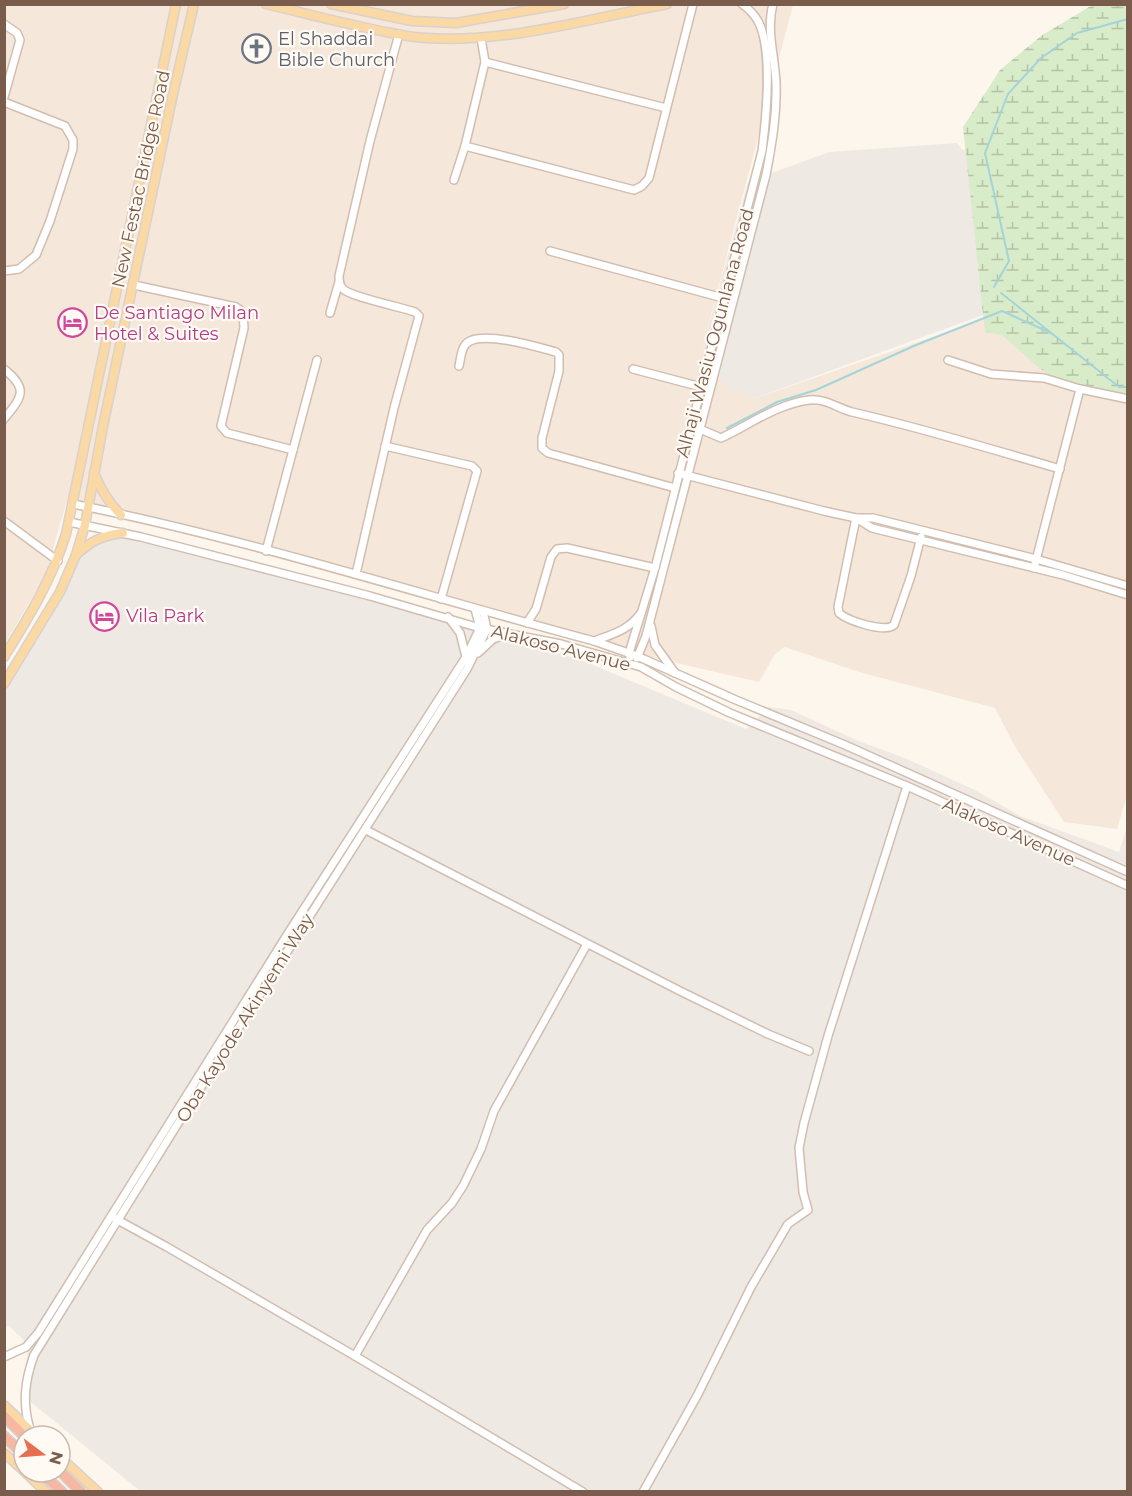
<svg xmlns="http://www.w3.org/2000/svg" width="1132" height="1496" font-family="Montserrat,sans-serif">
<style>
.residential{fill:#f5e8da}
.industrial{fill:#efe9e4}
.wetland{fill:url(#wetland-marsh)}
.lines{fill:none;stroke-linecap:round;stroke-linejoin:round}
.stream{stroke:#a5d3da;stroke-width:2}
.minor-casing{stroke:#d1beb0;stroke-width:10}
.major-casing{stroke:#dad1cd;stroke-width:11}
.highway-casing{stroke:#dad1cd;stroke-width:12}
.minor{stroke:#fff;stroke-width:7}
.major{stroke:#fbd9a5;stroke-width:8}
.highway{stroke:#f7b7a3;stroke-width:9}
.labels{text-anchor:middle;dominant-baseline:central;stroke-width:4.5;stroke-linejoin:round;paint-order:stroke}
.worship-label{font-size:18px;fill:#5b616d;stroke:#fffaf3;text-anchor:start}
.street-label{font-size:18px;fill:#7a5c4d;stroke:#fffaf3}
.hotel-label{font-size:18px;fill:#b23c85;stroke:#fffaf3;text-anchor:start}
</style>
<defs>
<pattern id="wetland-marsh" width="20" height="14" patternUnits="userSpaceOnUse" patternTransform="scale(1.5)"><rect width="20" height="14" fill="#d8ecc9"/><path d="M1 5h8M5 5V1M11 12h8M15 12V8" fill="none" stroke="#b4c2a5"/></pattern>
</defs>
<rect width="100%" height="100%" fill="#fdf6ec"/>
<path class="residential" d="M 5,5 L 793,5 L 702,350 L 753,399 L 1127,270 L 1128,792 L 1117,829 L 1064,822 L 1014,745 L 995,708 L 859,672 L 785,647 L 775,654 L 759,682 L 659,659 L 465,605 L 66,504 L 45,576 L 5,644 Z"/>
<g class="industrial">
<path d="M 957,143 L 962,150 L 976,150 L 1006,284 L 983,315 L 753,399 L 724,384 L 702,350 L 748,182 L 829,152 Z"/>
<path d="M 112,529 L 281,573 L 411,612 L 581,660 L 746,729 L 769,707 L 791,710 L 856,740 L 907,759 L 975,790 L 1020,816 L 1119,852 L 1127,827 L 1127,1491 L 140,1491 L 26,1398 L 23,1382 L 29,1345 L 9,1326 L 5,1327 L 4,690 L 23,661 L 81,545 Z"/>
</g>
<path class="wetland" d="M 1096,5 L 1127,5 L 1127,397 L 1075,393 L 1038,367 L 1002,335 L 985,332 L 963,127 L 1000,70 L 1041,36 L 1089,7 Z"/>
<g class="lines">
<g class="stream">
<path d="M 994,287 L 1009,261 L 985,153 L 1008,94 L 1041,58 L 1077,33 L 1128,19"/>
<path d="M 1001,293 L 1119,387 L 1128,387"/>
<path d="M 727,428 L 777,402 L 816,390 L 916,345 L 1002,311 L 1051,333"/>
</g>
<defs>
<g id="minor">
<path d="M 4,24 L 17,33 L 20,40 L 4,97"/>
<path d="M 485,62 L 666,108"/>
<path d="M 4,102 L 65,126 L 73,140 L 73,149 L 50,221 L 36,255 L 19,269 L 4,271"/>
<path d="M 465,146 L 634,190 L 642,186 L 649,178 L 693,4"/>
<path d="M 454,180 L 465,146 L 485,62 L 481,38"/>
<path d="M 550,251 L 723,298"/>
<path d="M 134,285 L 236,307 L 243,312 L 244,328 L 221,426 L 227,433 L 293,450"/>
<path d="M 330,313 L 339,282"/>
<path d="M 948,360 L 991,374 L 1044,378 L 1080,389 L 1034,568"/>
<path d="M 459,366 C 461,358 461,345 470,341 C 488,332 537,347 556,352 L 559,355 L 559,371 L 542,438 L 542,448 L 548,453 L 675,488"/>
<path d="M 4,369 C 29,389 22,397 4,419"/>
<path d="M 633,369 L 705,388"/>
<path d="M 1080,389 L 1128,399"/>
<path d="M 700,429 L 721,438 C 749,425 777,404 809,400 C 825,398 837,408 852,412 C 922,428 991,449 1060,469"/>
<path d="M 385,446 L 472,466 L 477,471 L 441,599"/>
<path d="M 678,473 L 824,511 L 856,518 L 873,518 L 1036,559 L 1128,586"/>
<path d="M 73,504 C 249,539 421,595 594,641 L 637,656 L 736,700 L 845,745 L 1128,872"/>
<path d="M 856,518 L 872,528 L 1063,575 L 1128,595"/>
<path d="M 856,518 L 838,607 L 839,613 C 848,621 885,633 894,625 L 911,576 L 921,537"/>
<path d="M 4,521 L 58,561"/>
<path d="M 69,522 L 141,537 L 370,596 L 480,628 L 561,644 L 641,667 L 676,687 L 730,713 L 907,786 L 1128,886"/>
<path d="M 266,551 L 317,360"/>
<path d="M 356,574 L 394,408 L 419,316 L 415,312 C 401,307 351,297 343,289 C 339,285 339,281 339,276 L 370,141 L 399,34"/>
<path d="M 448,617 L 460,633 L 466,657"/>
<path d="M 527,623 L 536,609 L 551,557 L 557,549 L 567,548 L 655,568"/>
<path d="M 651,626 L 655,645 L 675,673"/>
<path d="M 594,641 C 613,634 629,630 641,613"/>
<path d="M 478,653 L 493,639 L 505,635"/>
<path d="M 630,657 L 629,653 L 655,568 L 762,151 C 766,119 773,49 758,21 C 754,14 749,9 742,4"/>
<path d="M 637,658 L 646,636 L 766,175 C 772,144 777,114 776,83 C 775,57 766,30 773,4"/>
<path d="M 366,830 L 680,991 L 768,1034 L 809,1051"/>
<path d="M 114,1218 L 167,1247 L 355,1356 L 583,1492"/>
<path d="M 355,1356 L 427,1230 L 452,1203 L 463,1186 L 481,1149 L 494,1111 L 587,944"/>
<path d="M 4,1357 L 26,1347 L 38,1333 L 287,935 L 466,657 L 480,628 L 475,609"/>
<path d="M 30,1429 C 22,1403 25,1380 34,1355 L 185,1112 L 467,669 L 487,629 L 483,611"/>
<path d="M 643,1492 L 697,1396 L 751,1287 L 771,1253 L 788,1224 L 808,1210 L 803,1192 L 799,1148 L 804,1123 L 828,1036 L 907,786"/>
</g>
<g id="major">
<path d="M 266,4 C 308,14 349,25 391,33 C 403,35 415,38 427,38 C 508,43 589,19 667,4"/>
<path d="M 331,4 L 412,21 L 456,23 L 564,4"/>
<path d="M 94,473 C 101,490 108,502 121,515"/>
<path d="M 76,555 C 91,541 103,535 123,533"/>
<path d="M 4,657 C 29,617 52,579 66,534 L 176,4"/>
<path d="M 4,684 L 60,592 L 76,555 L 85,525 L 103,426 L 173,94 L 194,4"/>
<path d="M 4,1405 L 36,1436"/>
<path d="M 4,1453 L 24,1471"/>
<path d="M 60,1457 L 98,1492"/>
<path d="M 25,1472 L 46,1492"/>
</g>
<g id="highway">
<path d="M 4,1416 L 24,1436"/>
<path d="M 4,1436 L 24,1455"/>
<path d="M 60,1471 L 81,1492"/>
<path d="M 41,1472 L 62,1492"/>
</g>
</defs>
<use href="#minor" class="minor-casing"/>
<use href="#major" class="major-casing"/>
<use href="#highway" class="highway-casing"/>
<use href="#minor" class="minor"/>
<use href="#major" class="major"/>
<use href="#highway" class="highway"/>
</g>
<defs>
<symbol id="church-ring" viewBox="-11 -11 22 22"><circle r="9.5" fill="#fffaf3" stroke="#6b7280" stroke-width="1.5"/><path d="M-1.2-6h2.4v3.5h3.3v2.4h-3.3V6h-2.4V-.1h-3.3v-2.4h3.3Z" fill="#6b7280"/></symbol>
<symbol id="hotel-ring" viewBox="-11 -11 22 22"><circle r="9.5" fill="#fffaf3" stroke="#d1479c" stroke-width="1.5"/><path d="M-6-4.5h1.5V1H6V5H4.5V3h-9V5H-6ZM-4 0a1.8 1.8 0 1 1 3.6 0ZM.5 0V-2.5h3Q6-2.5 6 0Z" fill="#d1479c"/></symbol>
</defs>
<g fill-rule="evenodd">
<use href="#church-ring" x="240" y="32" width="33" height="33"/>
<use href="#hotel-ring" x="56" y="306" width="33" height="33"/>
<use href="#hotel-ring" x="88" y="600" width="33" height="33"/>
</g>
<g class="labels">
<g class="worship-label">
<text x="278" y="39">El Shaddai<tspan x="278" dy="21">Bible Church</tspan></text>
</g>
<g class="street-label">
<text transform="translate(141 179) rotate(-78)">New Festac Bridge Road</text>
<text transform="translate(715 333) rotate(-75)">Alhaji Wasiu Ogunlana Road</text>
<text transform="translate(561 648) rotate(14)">Alakoso Avenue</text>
<text transform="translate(1009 832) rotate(24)">Alakoso Avenue</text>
<text transform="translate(245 1018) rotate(-58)">Oba Kayode Akinyemi Way</text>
</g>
<g class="hotel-label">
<text x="94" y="313">De Santiago Milan<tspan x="94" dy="21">Hotel &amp; Suites</tspan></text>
<text x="126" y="616">Vila Park</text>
</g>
</g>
<rect width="1132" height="1496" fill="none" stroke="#7a5c4d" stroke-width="12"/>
<g transform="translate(42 1454) rotate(106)"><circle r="28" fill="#fffaf3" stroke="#cabbb1" stroke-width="1.5"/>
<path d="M0-4.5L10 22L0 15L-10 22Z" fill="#e76f51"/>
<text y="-9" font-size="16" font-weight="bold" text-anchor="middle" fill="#7a5c4d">N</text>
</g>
</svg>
